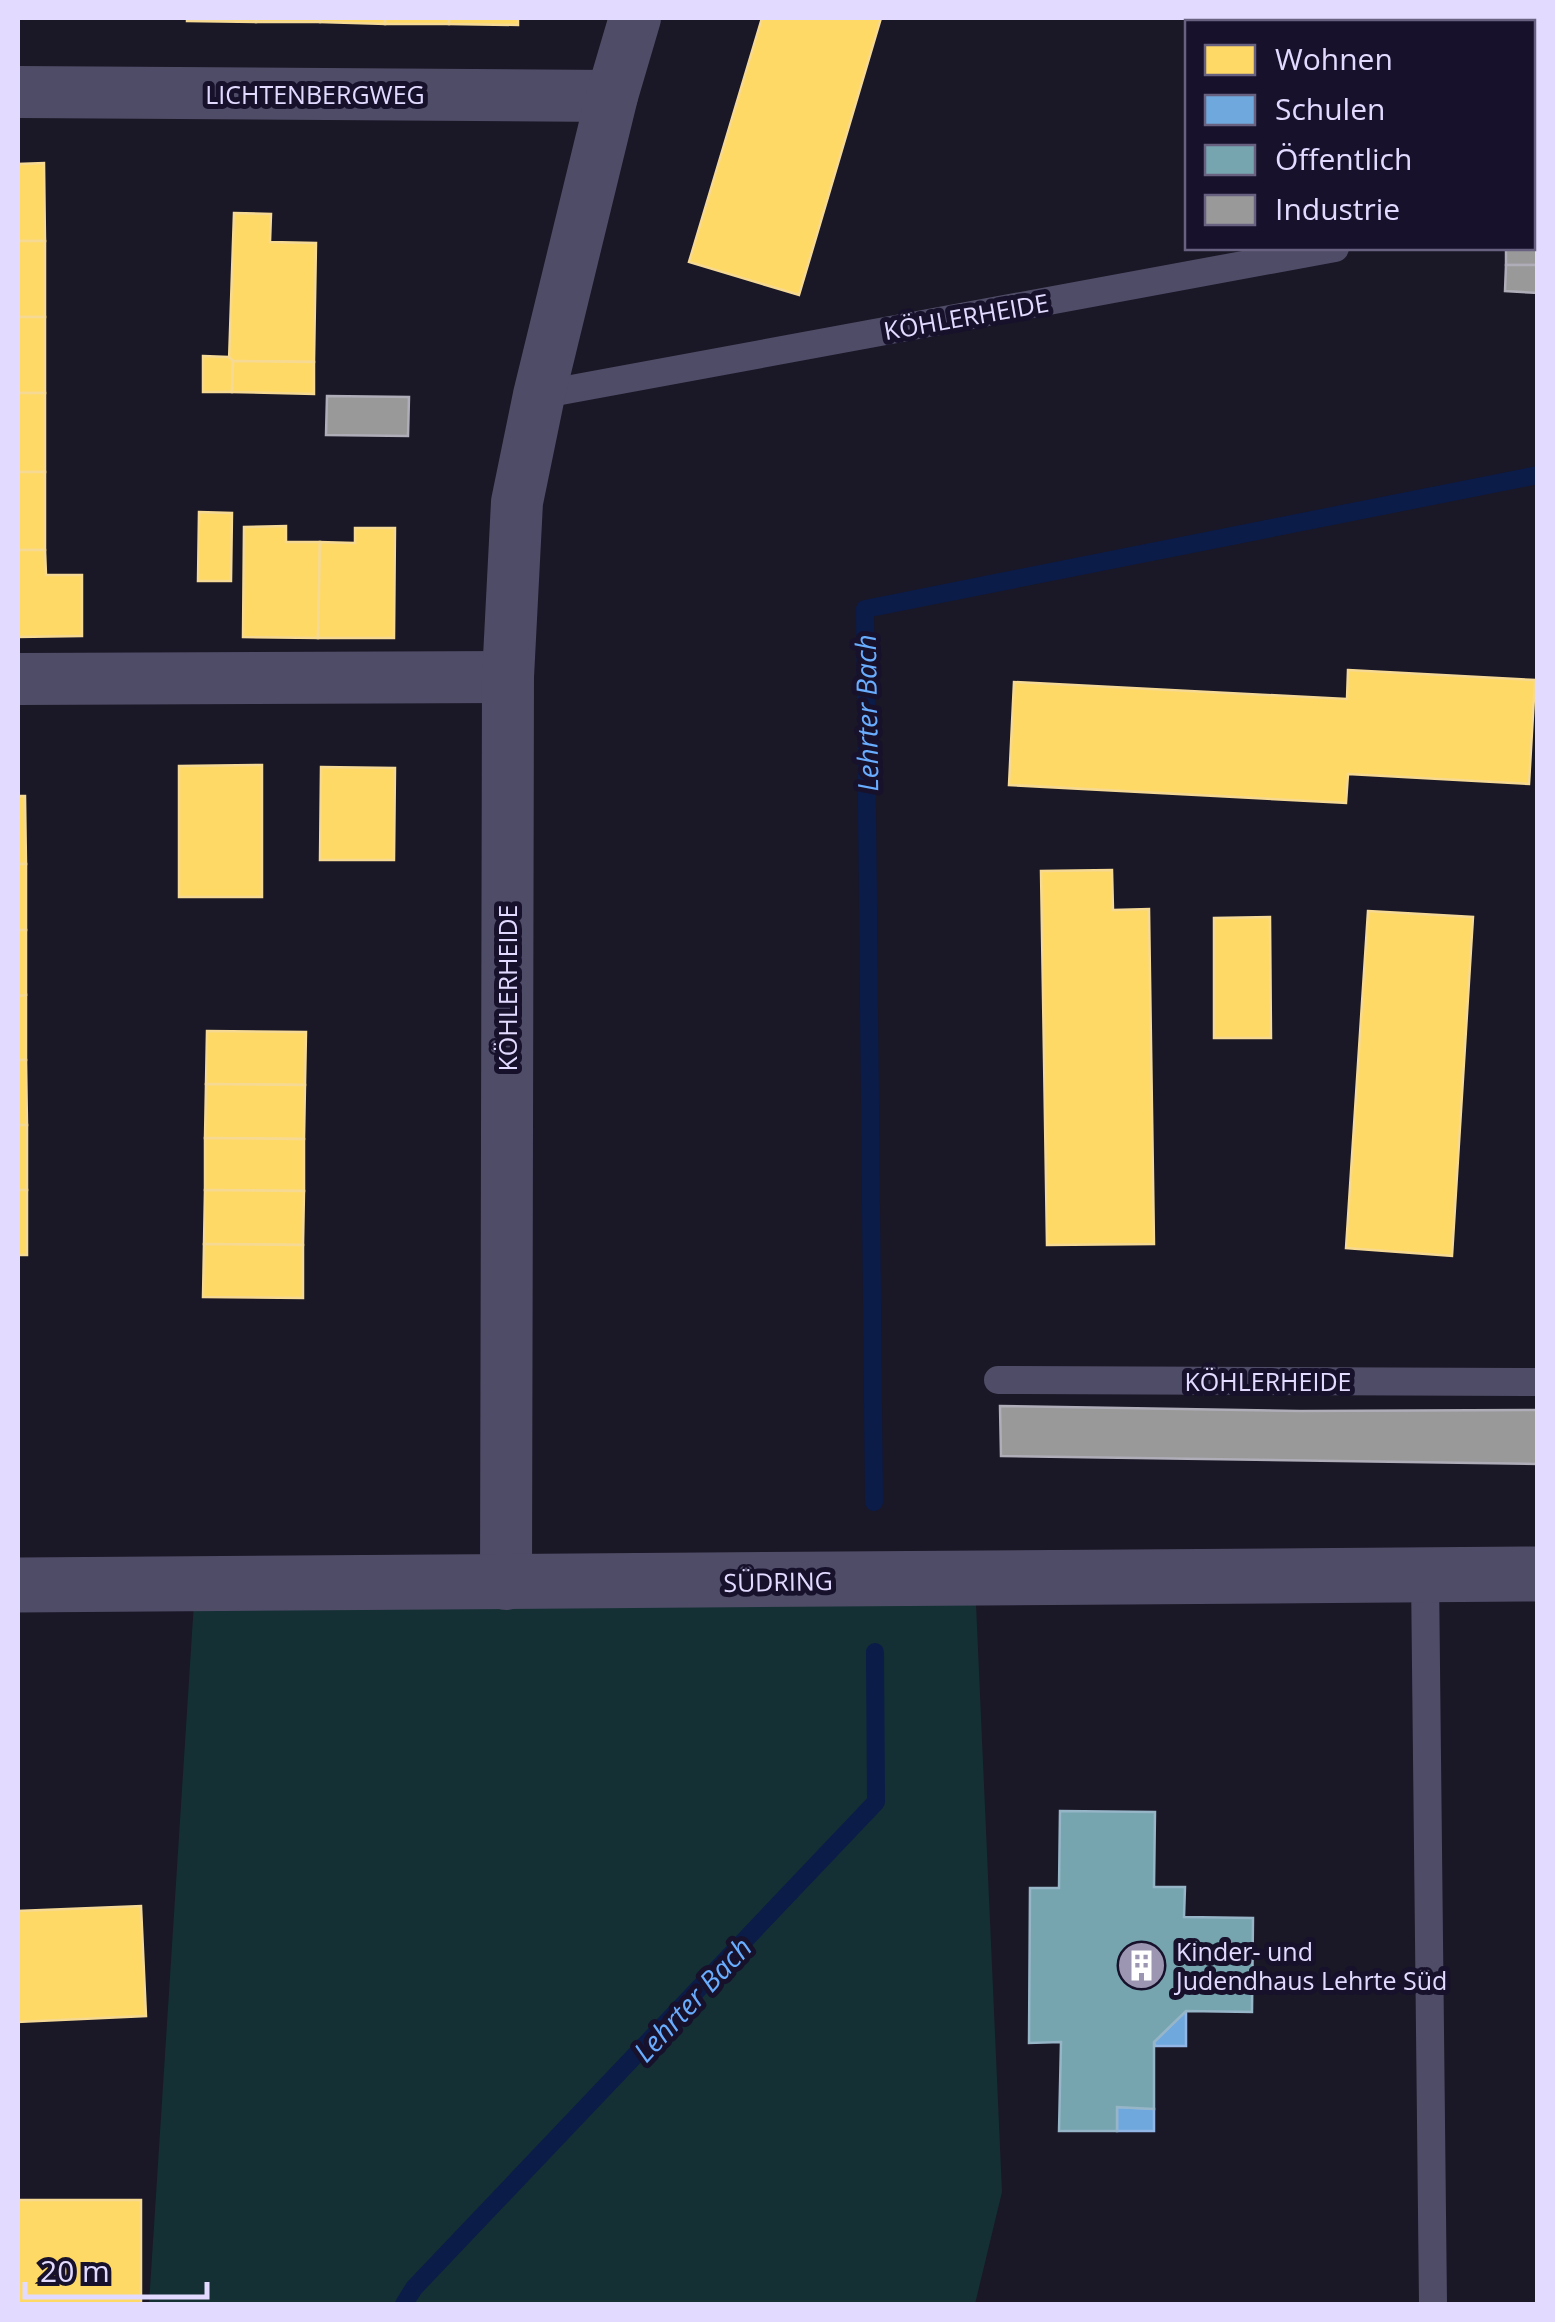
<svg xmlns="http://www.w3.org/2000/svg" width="1555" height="2322" font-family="'Open Sans',sans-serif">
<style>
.green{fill:#143034}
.homes{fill:#ffd966;stroke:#f6da94;stroke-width:2.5}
.schools{fill:#6fa8dc;stroke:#92b7e6;stroke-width:2.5}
.public{fill:#76a5af;stroke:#96b5c7;stroke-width:2.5}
.industry{fill:#999;stroke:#afadb8;stroke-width:2.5}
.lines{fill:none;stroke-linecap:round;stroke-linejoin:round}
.stream{stroke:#0b1c49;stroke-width:18}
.service{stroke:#4f4c67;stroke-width:28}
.minor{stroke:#4f4c67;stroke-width:52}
.tertiary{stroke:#4f4c67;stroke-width:55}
.labels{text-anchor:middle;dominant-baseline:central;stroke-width:10;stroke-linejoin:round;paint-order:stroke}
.street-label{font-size:25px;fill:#e2dbff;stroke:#17112c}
.poi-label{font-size:25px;fill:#e2dbff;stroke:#17112c;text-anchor:start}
.water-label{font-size:28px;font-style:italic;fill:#69adff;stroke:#17112c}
</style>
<rect width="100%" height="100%" fill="#1a1726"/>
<path class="green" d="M 194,1602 L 976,1604 L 1002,2192 L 975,2304 L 149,2304 Z"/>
<g class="homes">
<path d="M 187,18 L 256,18 L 256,22 L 187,21 Z"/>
<rect x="256" y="18" width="64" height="4"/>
<path d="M 320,18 L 385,18 L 385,24 L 320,22 Z"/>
<rect x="385" y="18" width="64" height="6"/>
<path d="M 449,18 L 518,18 L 518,25 L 449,24 Z"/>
<path d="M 762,18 L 881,18 L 799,295 L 689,262 Z"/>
<rect x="1259" y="18" width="114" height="4"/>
<path d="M 44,163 L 45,241 L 18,241 L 18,164 Z"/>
<path d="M 234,213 L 271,214 L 270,242 L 316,243 L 314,362 L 229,361 Z"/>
<rect x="18" y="241" width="27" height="76"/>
<rect x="18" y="317" width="27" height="76"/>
<path d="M 203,356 L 229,357 L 233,361 L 232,392 L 203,392 Z"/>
<path d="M 233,361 L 314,362 L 314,394 L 232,392 Z"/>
<rect x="18" y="393" width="27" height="79"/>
<rect x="18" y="472" width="27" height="78"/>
<path d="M 199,512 L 232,513 L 231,581 L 198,581 Z"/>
<path d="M 286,526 L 286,542 L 320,542 L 318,638 L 243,637 L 244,527 Z"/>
<path d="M 355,528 L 395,528 L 394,638 L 318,638 L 320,542 L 355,543 Z"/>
<path d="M 18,550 L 45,550 L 46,575 L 82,575 L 82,636 L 18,637 Z"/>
<path d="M 1348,670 L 1535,680 L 1529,784 L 1348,774 L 1346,803 L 1009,785 L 1014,682 L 1347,699 Z"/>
<path d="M 262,765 L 262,897 L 179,897 L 179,766 Z"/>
<path d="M 321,767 L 395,768 L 394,860 L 320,860 Z"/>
<path d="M 18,796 L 25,796 L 26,864 L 18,864 Z"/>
<rect x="18" y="864" width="8" height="66"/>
<path d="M 1112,870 L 1113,910 L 1149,909 L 1154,1244 L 1047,1245 L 1041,871 Z"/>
<path d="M 1368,911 L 1473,917 L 1452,1256 L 1346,1248 Z"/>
<path d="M 1270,917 L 1271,1038 L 1214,1038 L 1214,918 Z"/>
<path d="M 18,930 L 26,930 L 26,995 L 18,996 Z"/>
<path d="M 26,995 L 26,1060 L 18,1060 L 18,996 Z"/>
<path d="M 207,1031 L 306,1032 L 305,1085 L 206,1084 Z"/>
<path d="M 18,1060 L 26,1060 L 27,1125 L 18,1125 Z"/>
<path d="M 206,1084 L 305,1085 L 304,1139 L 205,1138 Z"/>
<rect x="18" y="1125" width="9" height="65"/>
<path d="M 205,1138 L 304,1139 L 304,1191 L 205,1190 Z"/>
<rect x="18" y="1190" width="9" height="65"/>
<path d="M 205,1190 L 304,1191 L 303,1245 L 204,1244 Z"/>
<path d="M 204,1244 L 303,1245 L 303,1298 L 203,1297 Z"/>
<path d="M 141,1906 L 146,2016 L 18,2022 L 18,1911 Z"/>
<rect x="18" y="2200" width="123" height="104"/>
</g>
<g class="schools">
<path d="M 1186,2011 L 1186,2046 L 1155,2046 L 1154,2042 Z"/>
<path d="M 1117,2107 L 1154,2109 L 1154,2131 L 1117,2131 Z"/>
</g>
<path class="public" d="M 1060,1811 L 1155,1812 L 1154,1887 L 1185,1887 L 1184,1917 L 1253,1918 L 1252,2012 L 1186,2011 L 1154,2042 L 1154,2109 L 1117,2107 L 1117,2131 L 1059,2131 L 1061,2042 L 1029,2043 L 1030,1888 L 1059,1888 Z"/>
<g class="industry">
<path d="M 1532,238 L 1538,238 L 1538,265 L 1506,265 L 1506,248 L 1532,248 Z"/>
<path d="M 1506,265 L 1538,265 L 1538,293 L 1505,291 Z"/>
<path d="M 327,396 L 409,397 L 408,436 L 326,435 Z"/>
<path d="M 1000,1406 L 1300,1411 L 1538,1410 L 1538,1464 L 1001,1456 Z"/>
</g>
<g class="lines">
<g class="stream">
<path d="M 874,1502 L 865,609 L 1538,475"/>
<path d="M 404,2304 L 414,2288 L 876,1802 L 875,1652"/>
</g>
<g class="service">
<path d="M 539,395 L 1335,248"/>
<path d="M 998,1380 L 1538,1382"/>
<path d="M 1425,1575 L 1433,2304"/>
</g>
<g class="minor">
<path d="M 18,92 L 612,96"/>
<path d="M 18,679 L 508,677"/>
<path d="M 506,1584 L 508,677 L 517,502 L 539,395 L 612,96 L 635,18"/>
</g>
<path class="tertiary" d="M 18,1585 L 1538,1574"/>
</g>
<defs>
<symbol id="building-disc" viewBox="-11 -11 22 22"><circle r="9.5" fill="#9c96b3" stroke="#17112c"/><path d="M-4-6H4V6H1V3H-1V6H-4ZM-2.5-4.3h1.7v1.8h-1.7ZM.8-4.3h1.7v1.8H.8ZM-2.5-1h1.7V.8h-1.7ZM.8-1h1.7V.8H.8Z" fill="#fff"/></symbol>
</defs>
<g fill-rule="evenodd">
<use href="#building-disc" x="1114" y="1938" width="55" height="55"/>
</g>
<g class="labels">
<g class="street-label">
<text x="315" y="94">LICHTENBERGWEG</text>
<text transform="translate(966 316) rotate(-10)">KÖHLERHEIDE</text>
<text transform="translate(507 988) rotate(-90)">KÖHLERHEIDE</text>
<text x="1268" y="1381">KÖHLERHEIDE</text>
<text transform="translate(778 1581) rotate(-1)">SÜDRING</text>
</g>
<g class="poi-label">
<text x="1176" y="1951">Kinder- und<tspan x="1176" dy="29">Judendhaus Lehrte Süd</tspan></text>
</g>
<g class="water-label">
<text transform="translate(866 713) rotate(-91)">Lehrter Bach</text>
<text transform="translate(692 1999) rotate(-47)">Lehrter Bach</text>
</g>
</g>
<rect width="1555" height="2322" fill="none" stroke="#e2dbff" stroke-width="40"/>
<rect x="1185" y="20" width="350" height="230" fill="#17112c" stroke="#686280" stroke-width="2.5"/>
<rect x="1205" y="45" width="50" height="30" fill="#ffd966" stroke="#686280" stroke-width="2.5"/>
<text x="1275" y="70" font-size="30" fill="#e2dbff">Wohnen</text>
<rect x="1205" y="95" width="50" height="30" fill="#6fa8dc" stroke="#686280" stroke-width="2.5"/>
<text x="1275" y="120" font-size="30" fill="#e2dbff">Schulen</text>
<rect x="1205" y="145" width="50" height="30" fill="#76a5af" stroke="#686280" stroke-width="2.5"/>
<text x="1275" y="170" font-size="30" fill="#e2dbff">Öffentlich</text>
<rect x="1205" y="195" width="50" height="30" fill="#999999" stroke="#686280" stroke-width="2.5"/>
<text x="1275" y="220" font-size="30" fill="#e2dbff">Industrie</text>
<path d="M25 2282v15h182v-15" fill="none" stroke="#e2dbff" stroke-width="5"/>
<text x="40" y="2282" font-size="30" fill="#e2dbff" stroke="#17112c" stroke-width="8" paint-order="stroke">20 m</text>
</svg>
